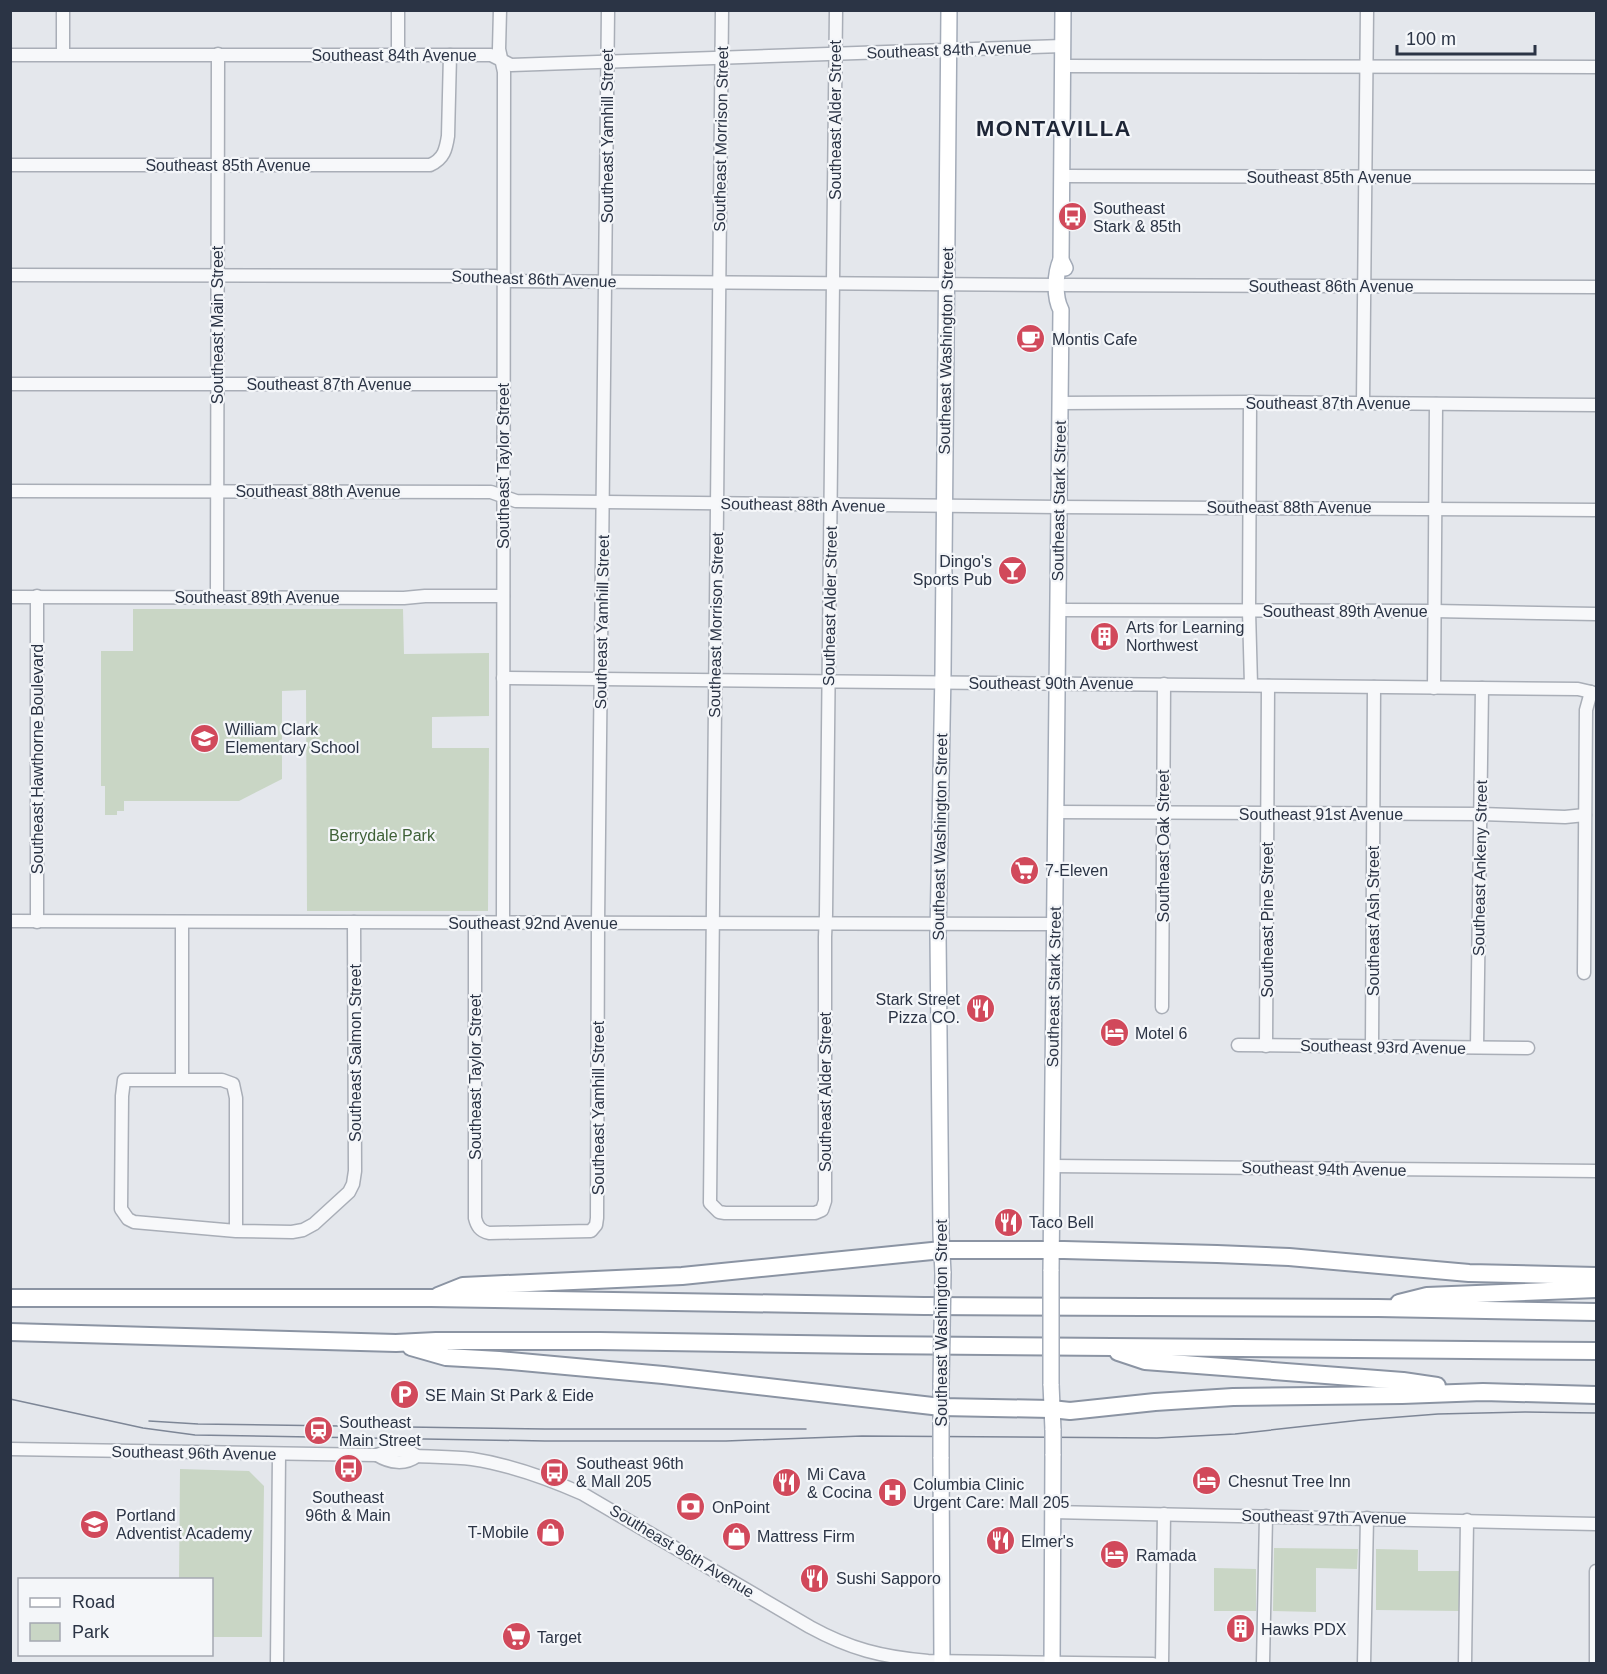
<svg xmlns="http://www.w3.org/2000/svg" width="1607" height="1674" font-family="Arial,sans-serif">
<style>
.green{fill:#c9d6c5}
.lines{fill:none;stroke-linecap:round;stroke-linejoin:round}
.minor-casing{stroke:#a9aeb7;stroke-width:15}
.major-casing{stroke:#a3abb8;stroke-width:18}
.highway-casing{stroke:#8b94a3;stroke-width:20}
.minor{stroke:#f7f8fa;stroke-width:12}
.major{stroke:#fff;stroke-width:15}
.highway{stroke:#fff;stroke-width:16}
.tram{stroke:#7d8696;stroke-width:1.5}
.major-bridge-casing{stroke:#a3abb8;stroke-width:18;stroke-linecap:butt}
.major-bridge{stroke:#fff;stroke-width:15}
.labels{text-anchor:middle;dominant-baseline:central;stroke-width:4.5;stroke-linejoin:round;paint-order:stroke}
.street-label{font-size:16px;fill:#2b3445;stroke:#f4f6f9}
.poi-label{font-size:16px;fill:#2b3445;stroke:#f4f6f9;text-anchor:start}
.park-label{font-size:16px;fill:#3f6138;stroke:#f4f6f9}
.district-label{font-size:22px;font-weight:bold;letter-spacing:1.5px;fill:#1d2536;stroke:#f4f6f9}
</style>
<rect width="100%" height="100%" fill="#e4e7ec"/>
<g class="green">
<path d="M 133,609 L 403,609 L 404,654 L 489,653 L 489,716 L 432,717 L 432,748 L 489,748 L 488,911 L 307,911 L 306,690 L 282,691 L 282,779 L 239,801 L 124,801 L 124,811 L 117,811 L 117,815 L 105,815 L 105,786 L 101,786 L 101,651 L 133,651 Z"/>
<path d="M 180,1469 L 249,1471 L 264,1486 L 262,1637 L 212,1637 L 212,1580 L 179,1579 Z"/>
<path d="M 1274,1548 L 1358,1549 L 1357,1569 L 1316,1568 L 1316,1612 L 1273,1611 Z"/>
<path d="M 1376,1549 L 1418,1550 L 1418,1571 L 1459,1571 L 1459,1611 L 1376,1610 Z"/>
<path d="M 1214,1568 L 1256,1569 L 1256,1611 L 1214,1611 Z"/>
</g>
<g class="lines">
<defs>
<g id="minor">
<path d="M 63,10 L 63,54"/>
<path d="M 500,10 L 499,49 L 504,72 L 503,923"/>
<path d="M 722,10 C 718,408 712,806 710,1203 L 719,1212 L 725,1213 L 815,1213 L 822,1210 L 825,1201 L 825,937 L 826,914 L 836,10"/>
<path d="M 10,55 L 491,55 L 511,65 L 1063,46"/>
<path d="M 398,55 L 398,10"/>
<path d="M 1063,66 L 1596,67"/>
<path d="M 10,165 L 430,165 C 444,159 446,149 448,136 L 450,55"/>
<path d="M 1062,176 L 1596,177"/>
<path d="M 10,275 L 495,276 L 511,281 L 1057,285"/>
<path d="M 1065,285 L 1596,287"/>
<path d="M 10,384 L 503,384"/>
<path d="M 1250,402 L 1249,611 L 1251,685"/>
<path d="M 1060,403 L 1250,402 L 1596,405"/>
<path d="M 1363,403 L 1367,10"/>
<path d="M 10,491 L 491,492 L 516,501 L 1058,507 L 1596,510"/>
<path d="M 37,596 L 37,922"/>
<path d="M 10,597 L 404,598 L 425,596 L 503,596"/>
<path d="M 217,597 L 218,54"/>
<path d="M 1057,610 L 1434,611 L 1596,614"/>
<path d="M 503,678 L 1578,689 L 1591,692"/>
<path d="M 1434,688 L 1436,404"/>
<path d="M 1056,812 L 1481,814 L 1565,817 L 1585,815"/>
<path d="M 10,921 L 1055,924"/>
<path d="M 475,923 L 475,1218 C 477,1226 480,1231 489,1233 L 591,1231 L 596,1225 L 597,1218 L 598,923 L 608,10"/>
<path d="M 1584,973 L 1586,710 L 1591,692"/>
<path d="M 1162,1007 L 1164,684"/>
<path d="M 1238,1045 L 1528,1048"/>
<path d="M 1266,1046 L 1268,686"/>
<path d="M 1372,1046 L 1374,687"/>
<path d="M 1477,1047 L 1482,688"/>
<path d="M 182,1079 L 182,922"/>
<path d="M 1052,1166 L 1596,1171"/>
<path d="M 236,1231 L 236,1098 L 233,1084 L 222,1080 L 124,1080 L 122,1096 L 121,1209 L 128,1219 L 134,1222 L 236,1231 L 292,1232 L 303,1230 L 314,1224 L 349,1192 L 353,1184 L 355,1171 L 354,922"/>
<path d="M 10,1449 L 377,1455 C 389,1450 405,1448 417,1456 C 435,1457 454,1457 472,1459 C 511,1465 547,1478 583,1494 L 810,1627 C 850,1649 882,1657 928,1661 L 1153,1664"/>
<path d="M 377,1455 C 390,1463 405,1465 417,1456"/>
<path d="M 1052,1512 L 1596,1524"/>
<path d="M 277,1664 L 279,1455"/>
<path d="M 1162,1664 L 1164,1514"/>
<path d="M 1263,1664 L 1266,1516"/>
<path d="M 1364,1664 L 1367,1518"/>
<path d="M 1465,1664 L 1467,1520"/>
<path d="M 1596,1664 L 1596,1571"/>
</g>
<g id="major">
<path d="M 1063,10 L 1061,260 L 1065,268"/>
<path d="M 1051,1271 L 1061,310 C 1054,297 1055,273 1061,260"/>
<path d="M 943,1273 L 941,1235 L 938,935 L 943,672 L 949,10"/>
<path d="M 941,1383 L 941,1418"/>
<path d="M 1051,1384 L 1053,1430"/>
<path d="M 941,1457 L 942,1664"/>
<path d="M 1052,1664 L 1053,1454"/>
</g>
<g id="highway">
<path d="M 438,1296 L 463,1286 L 682,1276 L 942,1250 L 1064,1250 L 1217,1254 L 1289,1257 L 1469,1273 L 1596,1276"/>
<path d="M 10,1298 L 431,1298 L 924,1306 L 1378,1308 L 1596,1312"/>
<path d="M 1399,1303 L 1427,1296 L 1596,1289"/>
<path d="M 10,1332 L 396,1343 L 436,1341 L 600,1341 L 868,1345 L 1596,1351"/>
<path d="M 411,1347 L 446,1357 L 499,1360 L 663,1375 L 941,1407 L 1051,1409 L 1070,1411 L 1155,1402 L 1233,1397 L 1402,1395 L 1483,1392 L 1596,1395"/>
<path d="M 1118,1352 L 1145,1361 L 1403,1381 L 1437,1386"/>
</g>
</defs>
<use href="#minor" class="minor-casing"/>
<use href="#major" class="major-casing"/>
<use href="#highway" class="highway-casing"/>
<use href="#minor" class="minor"/>
<use href="#major" class="major"/>
<use href="#highway" class="highway"/>
<g class="tram">
<path d="M 10,1399 L 143,1428 L 195,1435 L 545,1441 L 726,1441 L 862,1436 L 1157,1438 L 1235,1434 L 1361,1420 L 1438,1414 L 1525,1412 L 1596,1413"/>
<path d="M 149,1421 L 198,1424 L 545,1429 L 806,1429"/>
</g>
<defs>
<g id="major-bridge">
<path d="M 941,1383 L 943,1273"/>
<path d="M 1051,1384 L 1051,1271"/>
<path d="M 941,1422 L 941,1457"/>
<path d="M 1053,1430 L 1053,1454"/>
</g>
</defs>
<use href="#major-bridge" class="major-bridge-casing"/>
<use href="#major-bridge" class="major-bridge"/>
</g>
<defs>
<symbol id="bus-disc" viewBox="-11 -11 22 22"><circle r="9.5" fill="#d1495b" stroke="#f4f6f9"/><path d="M-5-6H5V4H4V6H2V4H-2V6H-4V4H-5ZM-3.5-4V0h7V-4ZM-3.5 1.2v1.5H-2V1.2ZM2 1.2v1.5H3.5V1.2Z" fill="#fff"/></symbol>
<symbol id="cafe-disc" viewBox="-11 -11 22 22"><circle r="9.5" fill="#d1495b" stroke="#f4f6f9"/><path d="M-5.5-4.5H6V0H3Q3 3.5 0 3.5H-2.5Q-5.5 3.5-5.5 0ZM3-3.2v2h1.7v-2ZM-6 4.5H4V6H-6Z" fill="#fff"/></symbol>
<symbol id="bar-disc" viewBox="-11 -11 22 22"><circle r="9.5" fill="#d1495b" stroke="#f4f6f9"/><path d="M-6-5H6L.8 .8V4.5H3.5V6h-7V4.5H-.8V.8Z" fill="#fff"/></symbol>
<symbol id="building-disc" viewBox="-11 -11 22 22"><circle r="9.5" fill="#d1495b" stroke="#f4f6f9"/><path d="M-4-6H4V6H1V3H-1V6H-4ZM-2.5-4.3h1.7v1.8h-1.7ZM.8-4.3h1.7v1.8H.8ZM-2.5-1h1.7V.8h-1.7ZM.8-1h1.7V.8H.8Z" fill="#fff"/></symbol>
<symbol id="school-disc" viewBox="-11 -11 22 22"><circle r="9.5" fill="#d1495b" stroke="#f4f6f9"/><path d="M0-5L7-2L0 1L-7-2ZM-4 1L0 2.5L4 1V4Q0 6-4 4Z" fill="#fff"/></symbol>
<symbol id="supermarket-disc" viewBox="-11 -11 22 22"><circle r="9.5" fill="#d1495b" stroke="#f4f6f9"/><path d="M-6-5.5h2.5l.6 2H6L4.5 2H-2.5L-4.4-4H-6ZM-1.5 3.2a1.3 1.3 0 1 0 .1 0ZM3 3.2a1.3 1.3 0 1 0 .1 0Z" fill="#fff"/></symbol>
<symbol id="restaurant-disc" viewBox="-11 -11 22 22"><circle r="9.5" fill="#d1495b" stroke="#f4f6f9"/><path d="M-5-6h1v4h1v-4h1v4h1v-4h1v5L-1.5 .5V6h-2V.5L-5-1ZM5-6V6H3V1.5H1.5Q1.5-4 5-6Z" fill="#fff"/></symbol>
<symbol id="hotel-disc" viewBox="-11 -11 22 22"><circle r="9.5" fill="#d1495b" stroke="#f4f6f9"/><path d="M-6-4.5h1.5V1H6V5H4.5V3h-9V5H-6ZM-4 0a1.8 1.8 0 1 1 3.6 0ZM.5 0V-2.5h3Q6-2.5 6 0Z" fill="#fff"/></symbol>
<symbol id="parking-disc" viewBox="-11 -11 22 22"><circle r="9.5" fill="#d1495b" stroke="#f4f6f9"/><path d="M-3.5-5.5H1a3.5 3.5 0 0 1 0 7H-1V5.5H-3.5ZM-1-3.4V-.6H.8a1.4 1.4 0 0 0 0-2.8Z" fill="#fff"/></symbol>
<symbol id="station-disc" viewBox="-11 -11 22 22"><circle r="9.5" fill="#d1495b" stroke="#f4f6f9"/><path d="M-3-6H3Q5-6 5-4V2Q5 4 3 4L4.5 6H3L1.5 4h-3L-3 6H-4.5L-3 4Q-5 4-5 2V-4Q-5-6-3-6ZM-3.5-4v3h7v-3ZM-3.5 1v1.5H-2V1ZM2 1v1.5H3.5V1Z" fill="#fff"/></symbol>
<symbol id="hospital-disc" viewBox="-11 -11 22 22"><circle r="9.5" fill="#d1495b" stroke="#f4f6f9"/><path d="M-5-5h3v3.5h4V-5h3V5h-3V1.5h-4V5h-3Z" fill="#fff"/></symbol>
<symbol id="bank-disc" viewBox="-11 -11 22 22"><circle r="9.5" fill="#d1495b" stroke="#f4f6f9"/><path d="M-6-4H6V4H-6ZM0-2.3a2.3 2.3 0 1 0 0 4.6a2.3 2.3 0 1 0 0-4.6Z" fill="#fff"/></symbol>
<symbol id="shop-disc" viewBox="-11 -11 22 22"><circle r="9.5" fill="#d1495b" stroke="#f4f6f9"/><path d="M-5-2.5h2.3a2.7 3.5 0 0 1 5.4 0H5L5.5 6h-11ZM-1.5-2.5h3a1.5 2.3 0 0 0-3 0Z" fill="#fff"/></symbol>
</defs>
<g fill-rule="evenodd">
<use href="#bus-disc" x="1056" y="200" width="33" height="33"/>
<use href="#cafe-disc" x="1014" y="322" width="33" height="33"/>
<use href="#bar-disc" x="996" y="554" width="33" height="33"/>
<use href="#building-disc" x="1088" y="620" width="33" height="33"/>
<use href="#school-disc" x="188" y="722" width="33" height="33"/>
<use href="#supermarket-disc" x="1008" y="854" width="33" height="33"/>
<use href="#restaurant-disc" x="964" y="992" width="33" height="33"/>
<use href="#hotel-disc" x="1098" y="1016" width="33" height="33"/>
<use href="#restaurant-disc" x="992" y="1206" width="33" height="33"/>
<use href="#parking-disc" x="388" y="1378" width="33" height="33"/>
<use href="#station-disc" x="302" y="1414" width="33" height="33"/>
<use href="#bus-disc" x="332" y="1452" width="33" height="33"/>
<use href="#bus-disc" x="538" y="1456" width="33" height="33"/>
<use href="#hotel-disc" x="1190" y="1464" width="33" height="33"/>
<use href="#restaurant-disc" x="770" y="1466" width="33" height="33"/>
<use href="#hospital-disc" x="876" y="1476" width="33" height="33"/>
<use href="#bank-disc" x="674" y="1490" width="33" height="33"/>
<use href="#school-disc" x="78" y="1508" width="33" height="33"/>
<use href="#shop-disc" x="534" y="1516" width="33" height="33"/>
<use href="#shop-disc" x="720" y="1520" width="33" height="33"/>
<use href="#restaurant-disc" x="984" y="1524" width="33" height="33"/>
<use href="#hotel-disc" x="1098" y="1538" width="33" height="33"/>
<use href="#restaurant-disc" x="798" y="1562" width="33" height="33"/>
<use href="#building-disc" x="1224" y="1612" width="33" height="33"/>
<use href="#supermarket-disc" x="500" y="1620" width="33" height="33"/>
</g>
<g class="labels">
<g class="street-label">
<text transform="translate(949 50) rotate(-2)">Southeast 84th Avenue</text>
<text x="394" y="55">Southeast 84th Avenue</text>
<text transform="translate(835 120) rotate(-90)">Southeast Alder Street</text>
<text transform="translate(607 136) rotate(-90)">Southeast Yamhill Street</text>
<text transform="translate(721 139) rotate(-89)">Southeast Morrison Street</text>
<text x="228" y="165">Southeast 85th Avenue</text>
<text x="1329" y="177">Southeast 85th Avenue</text>
<text transform="translate(534 279) rotate(2)">Southeast 86th Avenue</text>
<text x="1331" y="286">Southeast 86th Avenue</text>
<text transform="translate(217 325) rotate(-90)">Southeast Main Street</text>
<text transform="translate(946 351) rotate(-89)">Southeast Washington Street</text>
<text x="329" y="384">Southeast 87th Avenue</text>
<text x="1328" y="403">Southeast 87th Avenue</text>
<text transform="translate(503 466) rotate(-90)">Southeast Taylor Street</text>
<text x="318" y="491">Southeast 88th Avenue</text>
<text transform="translate(1059 501) rotate(-89)">Southeast Stark Street</text>
<text transform="translate(803 505) rotate(1)">Southeast 88th Avenue</text>
<text x="1289" y="507">Southeast 88th Avenue</text>
<text x="257" y="597">Southeast 89th Avenue</text>
<text transform="translate(830 606) rotate(-89)">Southeast Alder Street</text>
<text x="1345" y="611">Southeast 89th Avenue</text>
<text transform="translate(602 622) rotate(-89)">Southeast Yamhill Street</text>
<text transform="translate(716 625) rotate(-89)">Southeast Morrison Street</text>
<text x="1051" y="683">Southeast 90th Avenue</text>
<text transform="translate(37 759) rotate(-90)">Southeast Hawthorne Boulevard</text>
<text x="1321" y="814">Southeast 91st Avenue</text>
<text transform="translate(940 837) rotate(-89)">Southeast Washington Street</text>
<text transform="translate(1163 846) rotate(-90)">Southeast Oak Street</text>
<text transform="translate(1480 868) rotate(-89)">Southeast Ankeny Street</text>
<text transform="translate(1267 920) rotate(-90)">Southeast Pine Street</text>
<text transform="translate(1373 921) rotate(-90)">Southeast Ash Street</text>
<text x="533" y="923">Southeast 92nd Avenue</text>
<text transform="translate(1054 987) rotate(-89)">Southeast Stark Street</text>
<text transform="translate(1383 1047) rotate(1)">Southeast 93rd Avenue</text>
<text transform="translate(355 1053) rotate(-90)">Southeast Salmon Street</text>
<text transform="translate(475 1077) rotate(-90)">Southeast Taylor Street</text>
<text transform="translate(825 1092) rotate(-90)">Southeast Alder Street</text>
<text transform="translate(598 1108) rotate(-90)">Southeast Yamhill Street</text>
<text transform="translate(1324 1169) rotate(1)">Southeast 94th Avenue</text>
<text transform="translate(941 1323) rotate(-90)">Southeast Washington Street</text>
<text transform="translate(194 1453) rotate(1)">Southeast 96th Avenue</text>
<text transform="translate(1324 1517) rotate(1)">Southeast 97th Avenue</text>
<text transform="translate(682 1551) rotate(31)">Southeast 96th Avenue</text>
</g>
<g class="poi-label">
<text x="1093" y="208">Southeast<tspan x="1093" dy="18">Stark &amp; 85th</tspan></text>
<text x="1052" y="339">Montis Cafe</text>
<text x="992" y="561" text-anchor="end">Dingo's<tspan x="992" dy="18">Sports Pub</tspan></text>
<text x="1126" y="627">Arts for Learning<tspan x="1126" dy="18">Northwest</tspan></text>
<text x="225" y="729">William Clark<tspan x="225" dy="18">Elementary School</tspan></text>
<text x="1045" y="870">7-Eleven</text>
<text x="960" y="999" text-anchor="end">Stark Street<tspan x="960" dy="18">Pizza CO.</tspan></text>
<text x="1135" y="1033">Motel 6</text>
<text x="1029" y="1222">Taco Bell</text>
<text x="425" y="1395">SE Main St Park &amp; Eide</text>
<text x="339" y="1422">Southeast<tspan x="339" dy="18">Main Street</tspan></text>
<text x="576" y="1463">Southeast 96th<tspan x="576" dy="18">&amp; Mall 205</tspan></text>
<text x="807" y="1474">Mi Cava<tspan x="807" dy="18">&amp; Cocina</tspan></text>
<text x="1228" y="1481">Chesnut Tree Inn</text>
<text x="913" y="1484">Columbia Clinic<tspan x="913" dy="18">Urgent Care: Mall 205</tspan></text>
<text x="348" y="1497" text-anchor="middle">Southeast<tspan x="348" dy="18">96th &amp; Main</tspan></text>
<text x="712" y="1507">OnPoint</text>
<text x="116" y="1515">Portland<tspan x="116" dy="18">Adventist Academy</tspan></text>
<text x="529" y="1532" text-anchor="end">T-Mobile</text>
<text x="757" y="1536">Mattress Firm</text>
<text x="1021" y="1541">Elmer's</text>
<text x="1136" y="1555">Ramada</text>
<text x="836" y="1578">Sushi Sapporo</text>
<text x="1261" y="1629">Hawks PDX</text>
<text x="537" y="1637">Target</text>
</g>
<g class="park-label">
<text x="382" y="835">Berrydale Park</text>
</g>
<g class="district-label">
<text x="1054" y="128">MONTAVILLA</text>
</g>
</g>
<rect width="1607" height="1674" fill="none" stroke="#2b3445" stroke-width="24"/>
<rect x="18" y="1578" width="195" height="78" fill="#f4f6f9" stroke="#a4a8b1" stroke-width="1.5"/>
<rect x="30" y="1598" width="30" height="9" fill="#ffffff" stroke="#a4a8b1" stroke-width="1.5"/>
<text x="72" y="1608" font-size="18" fill="#2b3445">Road</text>
<rect x="30" y="1623" width="30" height="18" fill="#c9d6c5" stroke="#a4a8b1" stroke-width="1.5"/>
<text x="72" y="1638" font-size="18" fill="#2b3445">Park</text>
<path d="M1397 45v9h138v-9" fill="none" stroke="#2b3445" stroke-width="3"/>
<text x="1406" y="45" font-size="18" fill="#2b3445" stroke="#f4f6f9" stroke-width="4.5" paint-order="stroke">100 m</text>
</svg>
